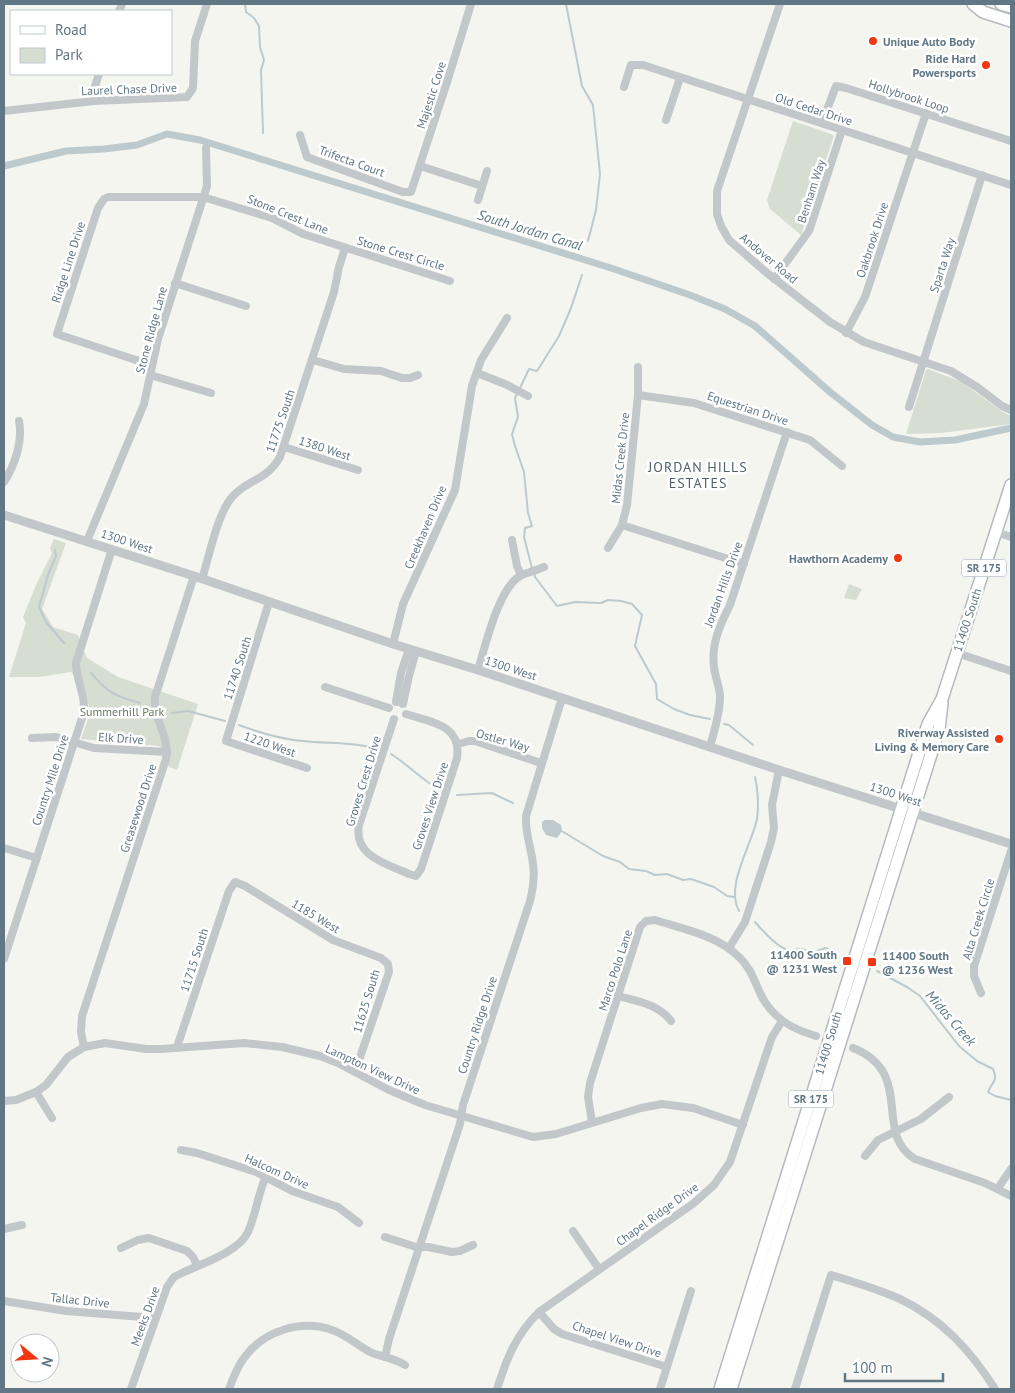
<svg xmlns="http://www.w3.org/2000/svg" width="1015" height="1393" font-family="'PT Sans',sans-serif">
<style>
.green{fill:#d6ddd1}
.water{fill:#bccace}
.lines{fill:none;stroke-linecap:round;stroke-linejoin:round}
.stream{stroke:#bccace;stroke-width:2}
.canal{stroke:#bccace;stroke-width:7}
.primary-casing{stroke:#b5babd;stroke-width:14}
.minor{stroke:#c2c7ca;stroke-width:8}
.tertiary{stroke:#c2c7ca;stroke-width:9}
.primary{stroke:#fff;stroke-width:11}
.poi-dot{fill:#f33612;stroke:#fff;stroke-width:2}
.labels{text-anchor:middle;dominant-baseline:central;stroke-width:5;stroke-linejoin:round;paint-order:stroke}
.shield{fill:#fff;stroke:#90a0aa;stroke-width:1}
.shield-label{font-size:11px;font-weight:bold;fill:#617785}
.poi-label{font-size:12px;font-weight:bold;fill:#617785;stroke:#fff;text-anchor:end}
.street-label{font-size:12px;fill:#617785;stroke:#fff}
.park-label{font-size:12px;fill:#687b61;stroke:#fff}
.water-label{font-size:14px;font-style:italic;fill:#5c7b82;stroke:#fff}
.neighbourhood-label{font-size:14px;letter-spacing:1px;fill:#506069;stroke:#fff}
</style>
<rect width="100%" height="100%" fill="#f5f5f0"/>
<g class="green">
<path d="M 793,121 L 831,134 L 834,136 L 801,235 L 770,209 L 767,200 Z"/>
<path d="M 928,369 L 962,382 L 1001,411 L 1011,416 L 1011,424 L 941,433 L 906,434 L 926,370 Z"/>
<path d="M 54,539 L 66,543 L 42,609 L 53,627 L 78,635 L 87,658 L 118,677 L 198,704 L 177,770 L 169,767 L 159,746 L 81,739 L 90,713 L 85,688 L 71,672 L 39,677 L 9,677 L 26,623 L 23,617 L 36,585 L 52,553 L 50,548 Z"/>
<path d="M 849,584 L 862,589 L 856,600 L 844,598 Z"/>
</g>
<path class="water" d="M 545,820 L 553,820 L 561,825 L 562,831 L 557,838 L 546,835 L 542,828 L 542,822 Z"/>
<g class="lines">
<g class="stream">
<path d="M 245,4 L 246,12 L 254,18 L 259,26 L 260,47 L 264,60 L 261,70 L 263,133"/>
<path d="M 566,4 L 582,86 L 593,105 L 600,174 L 596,210 L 588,241"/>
<path d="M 520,388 L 529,369 L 537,371 L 559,336 L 571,308 L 582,275"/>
<path d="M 518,392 L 515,398 L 518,417 L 512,434 L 515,446 L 524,472 L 528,513 L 532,526 L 525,528 L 524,537 L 532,568"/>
<path d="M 55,550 L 56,556 L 48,575 L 39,607 L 46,622 L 64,643"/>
<path d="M 534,572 L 535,577 L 557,606 L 575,602 L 601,603 L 608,600 L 621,601 L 632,604 L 642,615 L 635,646 L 656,684 L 657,699 L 674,709 L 690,715 L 710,719"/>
<path d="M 91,673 C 108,693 115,696 140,703"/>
<path d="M 172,713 L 188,711 L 225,721"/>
<path d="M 724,724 L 729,725 L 753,745"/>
<path d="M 239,725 C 260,733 280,739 303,741 C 326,744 350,741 373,748"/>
<path d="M 391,754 C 407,764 419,777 435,787"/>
<path d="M 457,795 L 492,793 L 513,803"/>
<path d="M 560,830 L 603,856 L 620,862 L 629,869 L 646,871 L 655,875 L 667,874 L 683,880 L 691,879 L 714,887 L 727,896 L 734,897"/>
<path d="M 739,911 C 725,886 751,847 757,819 C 759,805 758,791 755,777"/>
<path d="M 755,922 C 762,930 779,949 789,950 C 800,950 801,947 812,953 L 825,948 L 837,953"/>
<path d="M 877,971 L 907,987 L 920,996 L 959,1046 L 977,1061 L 993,1069 C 998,1082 993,1080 988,1092 L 995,1096 L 1011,1100"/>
</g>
<path class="canal" d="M 4,166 L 66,151 L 104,149 L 137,145 L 167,134 L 200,140 L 611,268 L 690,295 L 725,309 L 755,326 L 830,392 L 872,425 L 893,437 L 920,442 L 955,440 L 1011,428"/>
<defs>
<g id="primary">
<path d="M 973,4 L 983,12 L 1011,21"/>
<path d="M 1001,4 L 1011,7"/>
<path d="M 720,1389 L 928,724 L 942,699 L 1011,485"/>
<path d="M 731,1389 L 939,729 L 942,703"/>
</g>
</defs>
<use href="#primary" class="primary-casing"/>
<g class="minor">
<path d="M 780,4 L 717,191 L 717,214 L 721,226 L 729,240 L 767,273 L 830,322 L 864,342 L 951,371 L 977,387 L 1002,406 L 1011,410"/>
<path d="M 119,11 L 122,4"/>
<path d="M 624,87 L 631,65 L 643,65 L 1011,185"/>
<path d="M 94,101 L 94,89 L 99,74"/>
<path d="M 4,111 L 94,101 L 187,97 L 193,88 L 195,41 L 207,4"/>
<path d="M 666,120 L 680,78"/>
<path d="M 822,123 L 836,86 L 846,88 L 1011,141"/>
<path d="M 300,135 L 307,157 L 403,192 L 411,192 L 448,79 L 471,4"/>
<path d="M 420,166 L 482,186"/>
<path d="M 478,200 L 487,171"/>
<path d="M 774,279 L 809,231 L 842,130"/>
<path d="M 175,283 L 246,306"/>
<path d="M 846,333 L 865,297 L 926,113"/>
<path d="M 313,360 L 344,369 L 381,371 L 402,378 L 410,378 L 418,375"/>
<path d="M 152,363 L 139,361 L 57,334 L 98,208 L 104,199 L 108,197 L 203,197 L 272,218 L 303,234 L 450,281"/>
<path d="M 477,373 L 505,384 L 528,396"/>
<path d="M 150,375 L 211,393"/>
<path d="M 638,395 L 694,403 L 810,440 L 842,466"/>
<path d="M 909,407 L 982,175"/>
<path d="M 284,447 L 358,470"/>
<path d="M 4,482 C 15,465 23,441 19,421"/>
<path d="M 622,525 L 744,564"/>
<path d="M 996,532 L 1011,537"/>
<path d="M 512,540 L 517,566 L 521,575"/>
<path d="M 87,541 L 144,404 L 158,339 L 207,186 L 206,148"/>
<path d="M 608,548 L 622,525 L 627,505 L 638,395 L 638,367"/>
<path d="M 202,579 C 209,557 218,511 233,496 C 249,479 267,480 280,457 L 334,292 L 339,267 L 345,248"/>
<path d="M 269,602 L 226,741 L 307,768"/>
<path d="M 393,644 L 403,604 L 455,490 L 472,386 L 481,360 L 507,318"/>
<path d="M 957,653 L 1011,671"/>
<path d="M 478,670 C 485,647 499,585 522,575 C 529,572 537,570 544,567"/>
<path d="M 325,687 L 389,708"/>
<path d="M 396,702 L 401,673 L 409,649"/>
<path d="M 403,704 L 409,676 L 416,651"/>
<path d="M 394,719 L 359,825 C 353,856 387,864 409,874 L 416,876 L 421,869 L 457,758 C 462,724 430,722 406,714"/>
<path d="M 32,738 L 56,737 L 94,748 L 167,752"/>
<path d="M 458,744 L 469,741 L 475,741 L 541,763"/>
<path d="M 710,747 C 714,731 720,714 720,697 C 720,687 715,677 714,667 C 711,644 720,625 730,605 L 787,432"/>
<path d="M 4,848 L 37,858"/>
<path d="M 729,948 L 745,922 L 771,842 L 774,828 L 772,805 L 779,770"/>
<path d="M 4,959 L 83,715 C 87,695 76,683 76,663 L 112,549"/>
<path d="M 981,993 L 974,976 L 974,966 L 1011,851"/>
<path d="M 618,996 C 636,1001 659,1004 671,1021"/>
<path d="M 84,1047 L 81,1032 L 82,1016 L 166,759 C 170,734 153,722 155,697 L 194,576"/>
<path d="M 177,1047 L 229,891 L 235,882 L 245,886 L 333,940 L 381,958 L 388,964 L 389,972 L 355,1072"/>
<path d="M 853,1048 C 916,1073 872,1133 915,1159 L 985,1183 L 1011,1196"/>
<path d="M 36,1092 L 52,1118"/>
<path d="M 4,1101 L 16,1100 L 36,1092 L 46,1085 L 68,1057 L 84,1047 L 105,1043 L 146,1049 L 161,1049 L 244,1043 L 282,1047 L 320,1056 L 338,1063 L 389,1090 L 425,1105 L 533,1137 L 556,1134 L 641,1108 L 662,1104 L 693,1108 L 743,1125"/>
<path d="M 592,1122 L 588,1097 L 590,1083 L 640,927 L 646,921 L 655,920 C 683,929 717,935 739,957 C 750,967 754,980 760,993 C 771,1017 791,1029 816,1036"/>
<path d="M 181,1150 L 197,1153 L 256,1172 L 292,1191 L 338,1207 L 359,1223"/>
<path d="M 865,1156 L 878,1140 L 921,1119 L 949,1097"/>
<path d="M 998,1188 L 1011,1169"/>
<path d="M 4,1229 L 22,1225"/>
<path d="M 573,1231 L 599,1269"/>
<path d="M 385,1237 L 416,1247 L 428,1247 L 452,1252 L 460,1251 L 473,1245"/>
<path d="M 121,1248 L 138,1240 L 149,1238 L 187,1251 L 193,1257 L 197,1265"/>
<path d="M 4,1301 L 66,1311 L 155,1318"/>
<path d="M 539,1312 L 554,1329 L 562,1334 L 667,1367"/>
<path d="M 385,1357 L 389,1339 L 460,1124 L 463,1105 L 530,901 C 533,889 535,877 533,864 C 531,847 525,833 526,816 L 562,698"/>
<path d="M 131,1389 L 167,1287 L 174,1277 L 180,1274 C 200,1264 238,1253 248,1232 C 256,1214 258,1194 266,1176"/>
<path d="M 229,1389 C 233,1378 237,1367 244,1358 C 263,1331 301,1319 332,1330 C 347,1335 358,1346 372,1353 C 383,1357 394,1358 405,1365"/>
<path d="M 497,1389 C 507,1358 515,1336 539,1312 L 694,1203 L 714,1185 L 730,1162 L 772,1037 L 782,1021"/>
<path d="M 660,1389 L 691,1291"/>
<path d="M 795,1389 L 831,1275 C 854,1282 878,1289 900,1299 C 942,1319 971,1351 995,1389"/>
</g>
<path class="tertiary" d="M 4,515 L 194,576 L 393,644 L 478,670 L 779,770 L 1011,844"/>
<use href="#primary" class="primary"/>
</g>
<g class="poi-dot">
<circle cx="873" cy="41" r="5"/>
<circle cx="986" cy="65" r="5"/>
<circle cx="898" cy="558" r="5"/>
<circle cx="999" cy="739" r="5"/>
<rect x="842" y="956" width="10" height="10" rx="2.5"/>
<rect x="867" y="957" width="10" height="10" rx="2.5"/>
</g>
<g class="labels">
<g class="shield">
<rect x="961.5" y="559.5" width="45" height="17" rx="4"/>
<rect x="788.5" y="1090.5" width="45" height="17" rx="4"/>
</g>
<g class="shield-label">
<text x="984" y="568">SR 175</text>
<text x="811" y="1099">SR 175</text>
</g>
<g class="poi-label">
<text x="883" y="41" text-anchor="start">Unique Auto Body</text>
<text x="976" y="58">Ride Hard<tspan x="976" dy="14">Powersports</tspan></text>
<text x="888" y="558">Hawthorn Academy</text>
<text x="989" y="732">Riverway Assisted<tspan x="989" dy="14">Living &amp; Memory Care</tspan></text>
<text x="837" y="954">11400 South<tspan x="837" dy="14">@ 1231 West</tspan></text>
<text x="882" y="955" text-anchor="start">11400 South<tspan x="882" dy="14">@ 1236 West</tspan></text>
</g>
<g class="street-label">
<text transform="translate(129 89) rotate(-2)">Laurel Chase Drive</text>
<text transform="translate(431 95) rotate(-72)">Majestic Cove</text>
<text transform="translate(909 96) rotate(18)">Hollybrook Loop</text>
<text transform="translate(814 109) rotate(18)">Old Cedar Drive</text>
<text transform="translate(352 161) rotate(20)">Trifecta Court</text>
<text transform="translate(811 191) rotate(-72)">Benham Way</text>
<text transform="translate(288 214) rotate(22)">Stone Crest Lane</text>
<text transform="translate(872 240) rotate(-72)">Oakbrook Drive</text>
<text transform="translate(401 253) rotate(17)">Stone Crest Circle</text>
<text transform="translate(769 258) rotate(40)">Andover Road</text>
<text transform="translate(68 262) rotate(-72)">Ridge Line Drive</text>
<text transform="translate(942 265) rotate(-72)">Sparta Way</text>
<text transform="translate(151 330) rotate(-75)">Stone Ridge Lane</text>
<text transform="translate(748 408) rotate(18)">Equestrian Drive</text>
<text transform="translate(280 421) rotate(-71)">11775 South</text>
<text transform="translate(325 448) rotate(18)">1380 West</text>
<text transform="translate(620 458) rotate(-84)">Midas Creek Drive</text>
<text transform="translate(425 527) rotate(-67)">Creekhaven Drive</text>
<text transform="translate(127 541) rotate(18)">1300 West</text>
<text transform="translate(723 584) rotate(-70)">Jordan Hills Drive</text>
<text transform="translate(967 620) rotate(-72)">11400 South</text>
<text transform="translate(237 668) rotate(-72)">11740 South</text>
<text transform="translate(511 668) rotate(18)">1300 West</text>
<text transform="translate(121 738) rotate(4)">Elk Drive</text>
<text transform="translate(503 740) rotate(16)">Ostler Way</text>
<text transform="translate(270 744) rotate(19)">1220 West</text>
<text transform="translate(50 780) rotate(-72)">Country Mile Drive</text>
<text transform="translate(363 781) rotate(-73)">Groves Crest Drive</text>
<text transform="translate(896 794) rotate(18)">1300 West</text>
<text transform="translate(430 806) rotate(-72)">Groves View Drive</text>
<text transform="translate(138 808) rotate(-72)">Greasewood Drive</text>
<text transform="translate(316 916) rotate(31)">1185 West</text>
<text transform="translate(978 919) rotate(-73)">Alta Creek Circle</text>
<text transform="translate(194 960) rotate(-72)">11715 South</text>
<text transform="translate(615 970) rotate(-72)">Marco Polo Lane</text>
<text transform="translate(366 1001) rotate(-73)">11625 South</text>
<text transform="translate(477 1025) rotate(-72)">Country Ridge Drive</text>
<text transform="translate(828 1043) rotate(-73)">11400 South</text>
<text transform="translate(373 1069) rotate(25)">Lampton View Drive</text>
<text transform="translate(277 1171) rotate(24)">Halcom Drive</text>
<text transform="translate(657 1214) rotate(-36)">Chapel Ridge Drive</text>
<text transform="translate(80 1300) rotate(6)">Tallac Drive</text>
<text transform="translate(145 1316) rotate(-70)">Meeks Drive</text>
<text transform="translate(617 1339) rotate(18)">Chapel View Drive</text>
</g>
<g class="park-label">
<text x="122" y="711">Summerhill Park</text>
</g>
<g class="water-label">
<text transform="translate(530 230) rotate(17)">South Jordan Canal</text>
<text transform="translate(951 1018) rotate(49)">Midas Creek</text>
</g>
<g class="neighbourhood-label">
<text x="698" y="467">JORDAN HILLS<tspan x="698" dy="16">ESTATES</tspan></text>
</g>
</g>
<rect width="1015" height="1393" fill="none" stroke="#617785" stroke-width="10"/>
<rect x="10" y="10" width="162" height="65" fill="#ffffff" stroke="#c0c9ce"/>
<rect x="20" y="26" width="25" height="8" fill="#ffffff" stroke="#c0c9ce"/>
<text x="55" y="35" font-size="15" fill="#617785">Road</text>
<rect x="20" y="48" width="25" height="15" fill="#d6ddd1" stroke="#c0c9ce"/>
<text x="55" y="60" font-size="15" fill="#617785">Park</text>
<g transform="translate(35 1358) rotate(108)"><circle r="24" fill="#ffffff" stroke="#c0c9ce"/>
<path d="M0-4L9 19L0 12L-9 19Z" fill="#f33612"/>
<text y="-8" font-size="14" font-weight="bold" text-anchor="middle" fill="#617785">N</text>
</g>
<path d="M845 1373v8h98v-8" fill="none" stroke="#617785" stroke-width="2.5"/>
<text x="852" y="1373" font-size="15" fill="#617785" stroke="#ffffff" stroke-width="4" paint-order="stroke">100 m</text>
</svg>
